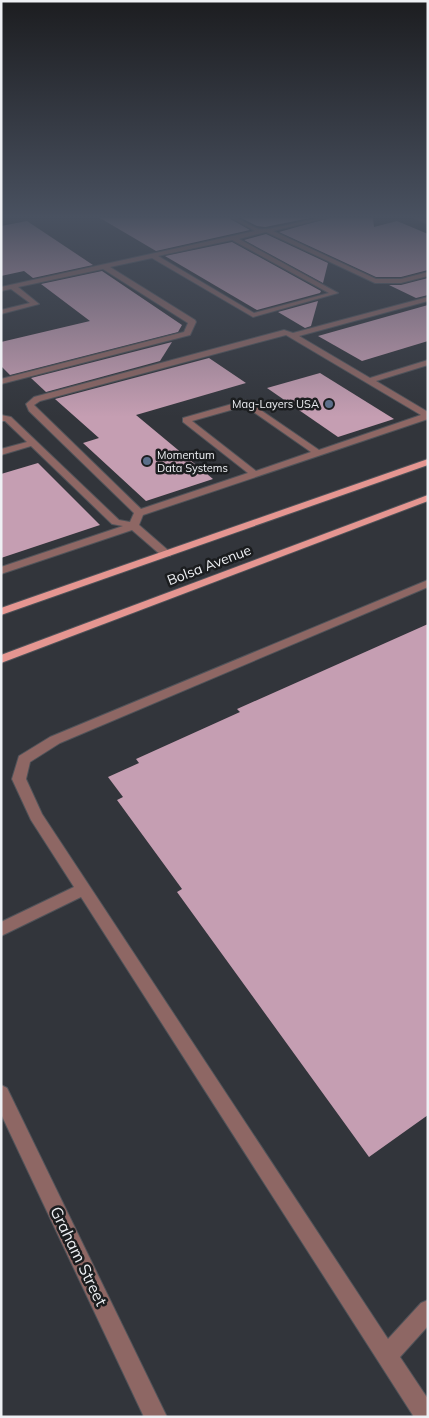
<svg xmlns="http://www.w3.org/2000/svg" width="429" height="1418" font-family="Mulish,sans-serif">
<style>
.building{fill:#c59eb2}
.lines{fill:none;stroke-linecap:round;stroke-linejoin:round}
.minor-casing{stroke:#505359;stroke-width:2}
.major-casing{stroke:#505359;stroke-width:2}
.minor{fill:#8e6764;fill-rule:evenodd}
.major{fill:#e59691;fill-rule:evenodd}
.service-dot{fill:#5c6f8a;stroke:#1b1d1f;stroke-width:2}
.labels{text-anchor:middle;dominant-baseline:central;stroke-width:5;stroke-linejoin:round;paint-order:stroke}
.far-poi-label{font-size:11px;fill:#eef0f4;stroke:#1b1d1f;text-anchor:end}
.street-label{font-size:14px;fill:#eef0f4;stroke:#1b1d1f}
.near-street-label{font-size:16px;fill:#eef0f4;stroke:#1b1d1f}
</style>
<rect width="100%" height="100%" fill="#32353b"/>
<g class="building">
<path d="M 100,218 L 229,218 L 250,230 L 156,251 Z"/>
<path d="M 241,218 L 310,218 L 265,227 L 257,226 Z"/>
<path d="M 329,218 L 373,218 L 374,227 L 397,221 L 428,234 L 428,270 L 401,277 L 376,277 L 279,232 Z"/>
<path d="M 27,221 L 93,265 L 33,278 L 24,271 L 1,276 L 1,226 Z"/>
<path d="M 266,234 L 328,263 L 323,283 L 244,240 Z"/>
<path d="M 232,242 L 321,291 L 320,293 L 257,310 L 165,256 Z"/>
<path d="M 102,271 L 182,325 L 178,332 L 10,375 L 1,366 L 1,342 L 90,321 L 41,284 Z"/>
<path d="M 428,278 L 428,295 L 416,298 L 389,285 L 401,285 Z"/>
<path d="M 318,301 L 311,326 L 305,328 L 278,312 Z"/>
<path d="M 428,305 L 428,341 L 362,361 L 318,336 Z"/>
<path d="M 172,342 L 160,361 L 46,392 L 31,378 Z"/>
<path d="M 209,358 L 246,383 L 136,415 L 213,479 L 146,501 L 83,443 L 99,438 L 55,399 Z"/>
<path d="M 320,373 L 394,419 L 338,437 L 267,388 Z"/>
<path d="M 38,463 L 100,525 L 1,558 L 1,474 Z"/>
<path d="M 428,624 L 428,1115 L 369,1157 L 177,892 L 182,889 L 117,800 L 123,797 L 108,777 L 139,763 L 136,759 L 240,712 L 237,709 Z"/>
</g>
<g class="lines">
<defs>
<g id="minor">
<path d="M 231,218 C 243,218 249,227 260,229 C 269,231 311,218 327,218 L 273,231 L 376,279 L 401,279 L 428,272 L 428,276 L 401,283 L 375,283 L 266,232 L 239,239 L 338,293 L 253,317 L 152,258 L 110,267 L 195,320 L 196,322 L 190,335 L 1,384 L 1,379 L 184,332 L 188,323 L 103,269 L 18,287 L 39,304 L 1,314 L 1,310 L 30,303 L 11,289 L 1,291 L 1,287 L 255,231 ZM 232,240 L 329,293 L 254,313 L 158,256 Z"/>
<path d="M 415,218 L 428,220 L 428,224 L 416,219 Z"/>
<path d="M 428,297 L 428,301 L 299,336 L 370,378 L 428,360 L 428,365 L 376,381 L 428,412 L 428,419 L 143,515 L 139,525 L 170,552 L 171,554 L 170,556 L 162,556 L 132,530 L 1,574 L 1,567 L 123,526 L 112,524 L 31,446 L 1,455 L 1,449 L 27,442 L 5,421 L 1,421 L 1,415 L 11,417 L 119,520 L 130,522 L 134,513 L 29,411 L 26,404 L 34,397 L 284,330 L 293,333 ZM 286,335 L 421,415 L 319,450 L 246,400 L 183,418 L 183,422 L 248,473 L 141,509 L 34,405 L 40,401 ZM 245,406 L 311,452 L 256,471 L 192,421 Z"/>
<path d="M 428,580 L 428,587 L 60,743 L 30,762 L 26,779 L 42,814 L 388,1339 L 421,1303 L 428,1300 L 428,1326 L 400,1357 L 428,1399 L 428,1417 L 414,1417 L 81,897 L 1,936 L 1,922 L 74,887 L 31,820 L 12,779 L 19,756 L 50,737 Z"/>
<path d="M 1,1085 L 7,1088 L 167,1417 L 144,1417 L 1,1114 Z"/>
</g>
<g id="major">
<path d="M 428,459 L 428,465 L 1,615 L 1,608 Z"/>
<path d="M 428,495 L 428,501 L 1,663 L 1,655 Z"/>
</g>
</defs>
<use href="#minor" class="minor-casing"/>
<use href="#major" class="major-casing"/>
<use href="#minor" class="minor"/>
<use href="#major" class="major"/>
</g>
<linearGradient id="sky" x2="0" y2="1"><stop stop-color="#1c1d20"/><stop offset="0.52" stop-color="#495160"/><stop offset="1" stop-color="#495160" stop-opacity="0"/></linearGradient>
<rect width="429" height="417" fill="url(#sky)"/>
<g class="service-dot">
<circle cx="329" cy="404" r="5"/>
<circle cx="147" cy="461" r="5"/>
</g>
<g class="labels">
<g class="far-poi-label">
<text x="319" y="404">Mag-Layers USA</text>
<text x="157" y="455" text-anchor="start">Momentum<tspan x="157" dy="13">Data Systems</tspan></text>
</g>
<g class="street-label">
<text transform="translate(209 565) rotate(-21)">Bolsa Avenue</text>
</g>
<g class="near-street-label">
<text transform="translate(79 1256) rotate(64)">Graham Street</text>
</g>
</g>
<rect width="429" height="1418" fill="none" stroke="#eef0f4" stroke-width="5"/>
</svg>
